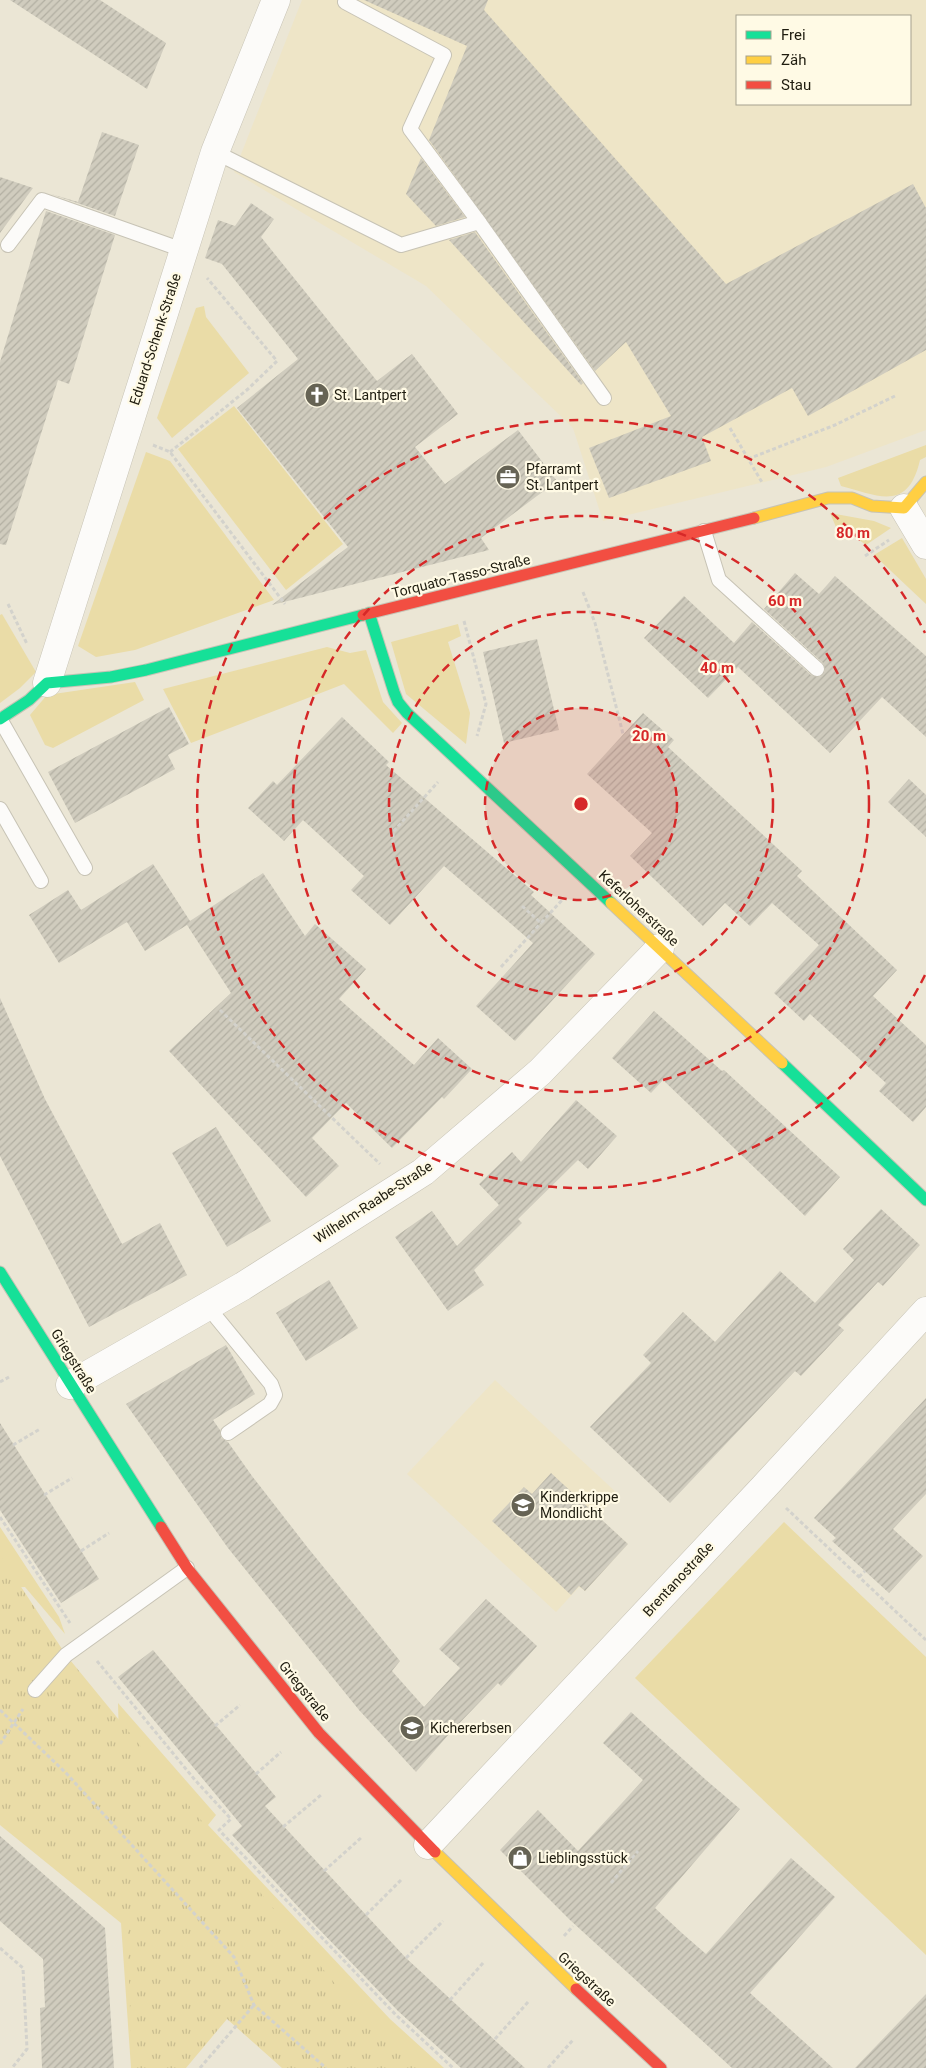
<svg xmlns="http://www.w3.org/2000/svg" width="926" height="2068" font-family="Roboto,sans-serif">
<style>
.built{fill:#eee5c7;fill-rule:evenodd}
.grass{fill:#eadca7}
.park{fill:url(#park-tufts)}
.building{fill:url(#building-hatch)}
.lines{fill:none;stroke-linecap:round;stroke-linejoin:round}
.lane-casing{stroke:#c7c3b5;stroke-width:16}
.street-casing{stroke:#c7c3b5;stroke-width:29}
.fast-casing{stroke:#c7c3b5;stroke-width:13}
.slow-casing{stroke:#c7c3b5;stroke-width:13}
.jam-casing{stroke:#c7c3b5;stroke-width:13}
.path{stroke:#d3d2cc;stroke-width:3;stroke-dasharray:4 2.5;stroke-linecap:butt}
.lane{stroke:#fcfbf9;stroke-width:14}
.street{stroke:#fcfbf9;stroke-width:28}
.fast{stroke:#16e098;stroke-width:11}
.slow{stroke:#ffcf43;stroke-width:11}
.jam{stroke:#f24e42;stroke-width:11}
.ring{fill:none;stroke:#d62828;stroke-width:2.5;stroke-dasharray:9 6}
.labels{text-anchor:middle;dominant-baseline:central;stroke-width:4.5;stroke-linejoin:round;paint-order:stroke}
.street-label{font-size:14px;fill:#1f1c0f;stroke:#fffae5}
.poi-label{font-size:14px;fill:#1f1c0f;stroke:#fffae5;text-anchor:start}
.centre{fill:#d62828;stroke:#fffae5;stroke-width:2.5}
.ring-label{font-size:15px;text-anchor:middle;font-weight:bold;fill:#d62828;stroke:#fffae5;stroke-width:4.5;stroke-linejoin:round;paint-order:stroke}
</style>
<defs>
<pattern id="park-tufts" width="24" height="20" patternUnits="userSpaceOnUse" patternTransform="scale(1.25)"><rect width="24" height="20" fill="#eadca7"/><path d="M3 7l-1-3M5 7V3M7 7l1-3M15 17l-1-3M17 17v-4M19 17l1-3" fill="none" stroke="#c8bc8f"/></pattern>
<pattern id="building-hatch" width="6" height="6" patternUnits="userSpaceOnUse" patternTransform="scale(1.25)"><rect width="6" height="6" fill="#d0ccbe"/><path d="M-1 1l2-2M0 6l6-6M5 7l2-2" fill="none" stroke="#b2afa2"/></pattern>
</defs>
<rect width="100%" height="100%" fill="#ebe6d5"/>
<g class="built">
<path d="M 302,0 L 926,0 L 926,430 L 826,467 L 603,521 L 573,428 L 426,286 L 234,172 ZM 737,16 L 910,16 L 910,104 L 737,104 Z"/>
<path d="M 495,1380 L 618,1494 L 597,1516 L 628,1544 L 585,1591 L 579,1587 L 556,1612 L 407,1474 Z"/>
</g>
<g class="grass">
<path d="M 204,306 L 206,317 L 249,373 L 172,438 L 157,418 L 196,308 Z"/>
<path d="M 234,406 L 343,544 L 286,590 L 178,449 Z"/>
<path d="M 926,445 L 926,457 L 920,460 C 908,512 879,496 841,486 L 838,478 Z"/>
<path d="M 146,452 L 170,461 L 274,600 L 135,650 L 96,657 L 78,646 Z"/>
<path d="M 830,513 L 874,521 L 891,528 L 866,545 L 844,529 L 836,527 Z"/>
<path d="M 902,538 L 926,579 L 926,604 L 874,555 Z"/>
<path d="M 2,614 L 36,672 L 20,688 L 0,703 L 0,615 Z"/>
<path d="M 458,624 L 461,636 L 448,642 L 470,713 L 466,744 L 406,694 L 391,642 Z"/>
<path d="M 327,647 L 350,653 L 366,650 L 383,702 L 402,723 L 393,733 L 344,684 L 191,743 L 163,689 Z"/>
<path d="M 135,682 L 144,700 L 53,748 L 45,745 L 30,715 L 47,695 Z"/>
<path d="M 784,1522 L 926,1657 L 926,1955 L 635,1678 Z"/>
<path d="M 0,1527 L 59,1617 L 65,1634 L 25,1587 L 0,1588 Z"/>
<path d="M 118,1703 L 216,1815 L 208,1825 L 390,2019 L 444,2068 L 397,2068 L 119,1741 Z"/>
<path d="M 0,1766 L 136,1919 L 150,2068 L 131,2068 L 121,1923 L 0,1825 Z"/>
</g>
<path class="park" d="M 0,1555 L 66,1655 L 354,2007 L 425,2068 L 282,2068 L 227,2019 L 186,2068 L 132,2068 L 127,1920 L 0,1815 Z"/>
<g class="building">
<path d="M 10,0 L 100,0 L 166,43 L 147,89 Z"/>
<path d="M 364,0 L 488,0 L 484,10 L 726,284 L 913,184 L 926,208 L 926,350 L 808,416 L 792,388 L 702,437 L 711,461 L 609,498 L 589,448 L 671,416 L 626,342 L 595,371 L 429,140 L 467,46 Z"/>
<path d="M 102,132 L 139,145 L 115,216 L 51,194 L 78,202 Z"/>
<path d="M 421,158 L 465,217 L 436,226 L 406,194 Z"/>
<path d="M 0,177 L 33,188 L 0,233 Z"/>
<path d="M 251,203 L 274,219 L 261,237 L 377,381 L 412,354 L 458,414 L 415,447 L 445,484 L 518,430 L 557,481 L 481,538 L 489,550 L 272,605 L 348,547 L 237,408 L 298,359 L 222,264 L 205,258 L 218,220 L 235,226 Z"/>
<path d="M 46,211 L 115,235 L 69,384 L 58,380 L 6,545 L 0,544 L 0,362 Z"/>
<path d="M 475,232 L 583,383 L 581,385 L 449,240 Z"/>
<path d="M 795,573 L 819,594 L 835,576 L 926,656 L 926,737 L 882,697 L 830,753 L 738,667 L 708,698 L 644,638 L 684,596 L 734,643 L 752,622 L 811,675 L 820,677 L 825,671 L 823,663 L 764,609 Z"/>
<path d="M 537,639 L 559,730 L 504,743 L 483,652 Z"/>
<path d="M 169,707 L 189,744 L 168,755 L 175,769 L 75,823 L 48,772 Z"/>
<path d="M 643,713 L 674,740 L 668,747 L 802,871 L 797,876 L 897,970 L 873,996 L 926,1045 L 926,1107 L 913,1122 L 879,1091 L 886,1083 L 810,1014 L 804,1021 L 774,993 L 819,945 L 772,903 L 750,926 L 725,903 L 703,926 L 630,856 L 652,833 L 587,774 Z"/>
<path d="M 342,717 L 389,762 L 386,765 L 534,892 L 531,895 L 595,954 L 515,1041 L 476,1006 L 533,943 L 444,866 L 390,925 L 351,890 L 364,876 L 303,820 L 284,841 L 248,808 L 273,781 L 277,785 Z"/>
<path d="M 909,779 L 926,795 L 926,837 L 888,802 Z"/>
<path d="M 153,864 L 190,921 L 263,873 L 305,936 L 315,924 L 366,969 L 339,999 L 414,1065 L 438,1038 L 472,1069 L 444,1099 L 442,1097 L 392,1148 L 346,1103 L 312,1138 L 339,1166 L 306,1197 L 169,1051 L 231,993 L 187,925 L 145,951 L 127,922 L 59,963 L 29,915 L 68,890 L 81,910 Z"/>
<path d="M 0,998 L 45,1099 L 122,1244 L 160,1223 L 187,1275 L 89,1327 L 0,1156 Z"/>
<path d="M 654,1011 L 722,1071 L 724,1070 L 840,1177 L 805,1216 L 663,1080 L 651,1093 L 612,1058 Z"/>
<path d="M 576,1100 L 617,1136 L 588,1169 L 578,1160 L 518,1219 L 522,1223 L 474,1270 L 484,1285 L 448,1311 L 395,1237 L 432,1211 L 457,1246 L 499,1205 L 479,1184 L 512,1152 L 521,1162 Z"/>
<path d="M 216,1127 L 271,1221 L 227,1247 L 172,1153 Z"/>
<path d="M 881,1209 L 920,1245 L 883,1286 L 878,1282 L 838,1325 L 844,1330 L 801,1376 L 795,1371 L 670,1503 L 590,1427 L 651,1363 L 643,1355 L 683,1312 L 715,1342 L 780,1271 L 815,1303 L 854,1260 L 843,1249 Z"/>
<path d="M 329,1280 L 358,1328 L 306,1361 L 276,1313 Z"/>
<path d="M 226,1345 L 255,1394 L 213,1420 L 220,1430 L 221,1438 L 228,1442 L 252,1476 L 308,1548 L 400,1661 L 392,1671 L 424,1707 L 460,1668 L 439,1649 L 486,1599 L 537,1646 L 501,1686 L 498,1683 L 449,1734 L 416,1772 L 359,1710 L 228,1548 L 126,1404 Z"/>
<path d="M 926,1398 L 926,1494 L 893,1529 L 923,1556 L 889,1593 L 832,1541 L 836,1538 L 814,1518 Z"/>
<path d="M 0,1423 L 99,1579 L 61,1603 L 0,1510 Z"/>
<path d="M 551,1473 L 628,1544 L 585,1591 L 579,1586 L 571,1595 L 492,1521 L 524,1487 L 532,1494 Z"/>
<path d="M 153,1650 L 276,1797 L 265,1806 L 406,1958 L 525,2068 L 461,2068 L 398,2011 L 313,1923 L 232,1835 L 242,1826 L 118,1677 Z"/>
<path d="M 631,1712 L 706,1780 L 740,1809 L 655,1908 L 683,1934 L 706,1954 L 791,1858 L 835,1897 L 750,1993 L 833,2068 L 732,2068 L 570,1920 L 500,1850 L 538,1810 L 578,1851 L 643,1780 L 603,1743 Z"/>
<path d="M 0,1836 L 105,1928 L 114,2068 L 42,2068 L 40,2008 L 45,2007 L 43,1959 L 0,1921 Z"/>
<path d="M 926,1994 L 926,2068 L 855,2068 Z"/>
</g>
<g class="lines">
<defs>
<g id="lane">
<path d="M 345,2 L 444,55 L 410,129 L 479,222"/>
<path d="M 215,152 L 401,245 L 479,222 L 604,398"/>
<path d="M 8,245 L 42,200 L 183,250"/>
<path d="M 704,531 L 719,580 L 817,669"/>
<path d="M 0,719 L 85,868"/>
<path d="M 0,809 L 41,881"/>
<path d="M 207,1306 L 271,1384 L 275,1395 L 270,1404 L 228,1433"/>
<path d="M 35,1690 L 66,1655 L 187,1568"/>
</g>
<g id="street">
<path d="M 904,508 L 926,545"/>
<path d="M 47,683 L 215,152 L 276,0"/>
<path d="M 70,1385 L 243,1286 L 423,1172 L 540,1072 L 660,948"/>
<path d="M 428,1845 L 764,1487 L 926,1311"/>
</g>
<g id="fast">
<path d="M 369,613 L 394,692 L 398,702 L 407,713 L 611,903"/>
<path d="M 0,719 L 29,700 L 47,683 L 111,677 L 146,670 L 363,615"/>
<path d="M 782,1063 L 926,1200"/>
<path d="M 0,1272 L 161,1527"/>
</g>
<g id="slow">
<path d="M 754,518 L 828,498 L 852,498 L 872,506 L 904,508 L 926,482"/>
<path d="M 611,903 L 782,1063"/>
<path d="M 435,1852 L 576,1989"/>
</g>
<g id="jam">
<path d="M 363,615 L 754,518"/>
<path d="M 161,1527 L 187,1568 L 319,1733 L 435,1852"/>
<path d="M 576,1989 L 661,2068"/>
</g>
</defs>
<use href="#lane" class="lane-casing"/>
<use href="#street" class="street-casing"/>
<use href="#fast" class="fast-casing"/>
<use href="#slow" class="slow-casing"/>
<use href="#jam" class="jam-casing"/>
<g class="path">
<path d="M 730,428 L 763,484"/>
<path d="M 153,445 L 170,452 L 285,604"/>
<path d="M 170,452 L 248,389 L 277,361 L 207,278"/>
<path d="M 748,459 L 835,425 L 895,396"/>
<path d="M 865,556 L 889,540"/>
<path d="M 583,592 L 595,623 L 623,734"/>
<path d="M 8,604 L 27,644"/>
<path d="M 464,621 L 486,704 L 477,736"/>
<path d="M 393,844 L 393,832 L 438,782"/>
<path d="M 522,906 L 541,923 L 564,898"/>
<path d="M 501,967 L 541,923"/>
<path d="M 220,1010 L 380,1164"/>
<path d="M 0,1382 L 9,1377"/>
<path d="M 13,1445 L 40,1429"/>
<path d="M 44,1495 L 72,1478"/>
<path d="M 786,1508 L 926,1640"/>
<path d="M 0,1517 L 70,1623"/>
<path d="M 81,1551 L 109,1533"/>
<path d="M 859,1577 L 865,1571"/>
<path d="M 97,1661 L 195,1780 L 231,1819 L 219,1830 L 396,2015 L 453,2068"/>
<path d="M 0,1710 L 66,1773 L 234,1957 L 254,2005 L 326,2068"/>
<path d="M 215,1726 L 240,1705"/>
<path d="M 0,1744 L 23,1709"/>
<path d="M 256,1774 L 281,1752"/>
<path d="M 283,1827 L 321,1795"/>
<path d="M 324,1871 L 362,1837"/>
<path d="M 611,1883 L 638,1851"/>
<path d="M 366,1915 L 401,1880"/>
<path d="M 564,1936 L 573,1926"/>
<path d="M 0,1948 L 23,1968 L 27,2049 L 12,2068"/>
<path d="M 406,1958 L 443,1921"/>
<path d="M 450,2000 L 484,1962"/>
<path d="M 495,2039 L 529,2001"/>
<path d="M 200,2068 L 254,2005"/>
<path d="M 548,2068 L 573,2040"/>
</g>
<use href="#lane" class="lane"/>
<use href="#street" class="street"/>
<use href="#fast" class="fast"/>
<use href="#slow" class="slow"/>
<use href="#jam" class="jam"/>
</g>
<circle cx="581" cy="804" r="96" fill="#d62828" fill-opacity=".12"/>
<g class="ring">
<circle cx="581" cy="804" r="96"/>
<circle cx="581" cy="804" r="192"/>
<circle cx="581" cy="804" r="288"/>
<path d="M925 975A384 384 0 1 1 925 633"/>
</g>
<defs>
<symbol id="church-disc" viewBox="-11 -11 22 22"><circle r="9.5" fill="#666354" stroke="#fffae5"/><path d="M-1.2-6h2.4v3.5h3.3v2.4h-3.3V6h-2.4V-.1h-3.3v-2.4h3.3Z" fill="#fff"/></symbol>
<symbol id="office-disc" viewBox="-11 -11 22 22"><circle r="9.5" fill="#666354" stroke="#fffae5"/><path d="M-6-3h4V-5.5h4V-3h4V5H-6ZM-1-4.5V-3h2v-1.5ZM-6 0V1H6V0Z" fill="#fff"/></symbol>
<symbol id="school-disc" viewBox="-11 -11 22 22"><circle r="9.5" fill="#666354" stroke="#fffae5"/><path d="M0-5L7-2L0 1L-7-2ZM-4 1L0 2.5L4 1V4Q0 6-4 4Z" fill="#fff"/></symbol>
<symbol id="shop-disc" viewBox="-11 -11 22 22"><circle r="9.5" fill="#666354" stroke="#fffae5"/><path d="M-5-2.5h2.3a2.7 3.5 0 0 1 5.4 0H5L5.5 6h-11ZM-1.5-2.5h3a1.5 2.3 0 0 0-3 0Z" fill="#fff"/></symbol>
</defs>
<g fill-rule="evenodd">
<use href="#church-disc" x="303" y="381" width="28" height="28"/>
<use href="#office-disc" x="494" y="463" width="28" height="28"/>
<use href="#school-disc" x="509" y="1491" width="28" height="28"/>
<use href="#school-disc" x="398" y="1714" width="28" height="28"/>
<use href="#shop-disc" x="506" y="1844" width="28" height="28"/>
</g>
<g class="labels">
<g class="street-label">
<text transform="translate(155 339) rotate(-72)">Eduard-Schenk-Straße</text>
<text transform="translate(461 576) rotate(-14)">Torquato-Tasso-Straße</text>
<text transform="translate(639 908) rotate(43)">Keferloherstraße</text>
<text transform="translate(373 1202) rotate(-33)">Wilhelm-Raabe-Straße</text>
<text transform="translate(74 1361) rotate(58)">Griegstraße</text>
<text transform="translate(678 1579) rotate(-47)">Brentanostraße</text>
<text transform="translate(305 1691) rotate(51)">Griegstraße</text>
<text transform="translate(587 1979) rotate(43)">Griegstraße</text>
</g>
<g class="poi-label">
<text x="334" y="395">St. Lantpert</text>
<text x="526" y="469">Pfarramt<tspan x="526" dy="16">St. Lantpert</tspan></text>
<text x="540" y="1497">Kinderkrippe<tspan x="540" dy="16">Mondlicht</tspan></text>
<text x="430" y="1728">Kichererbsen</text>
<text x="538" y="1858">Lieblingsstück</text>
</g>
</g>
<circle cx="581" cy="804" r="8" class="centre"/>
<g class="ring-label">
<text x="853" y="538">80 m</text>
<text x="785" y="606">60 m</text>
<text x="717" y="673">40 m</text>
<text x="649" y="741">20 m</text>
</g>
<rect x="736" y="15" width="175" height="90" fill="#fffae5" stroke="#a5a18f"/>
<rect x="746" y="31" width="25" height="8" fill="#16e098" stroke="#a5a18f"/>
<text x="781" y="40" font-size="15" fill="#1f1c0f">Frei</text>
<rect x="746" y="56" width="25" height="8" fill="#ffcf43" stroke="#a5a18f"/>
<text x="781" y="65" font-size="15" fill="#1f1c0f">Zäh</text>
<rect x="746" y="81" width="25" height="8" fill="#f24e42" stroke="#a5a18f"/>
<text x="781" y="90" font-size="15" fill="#1f1c0f">Stau</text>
</svg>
